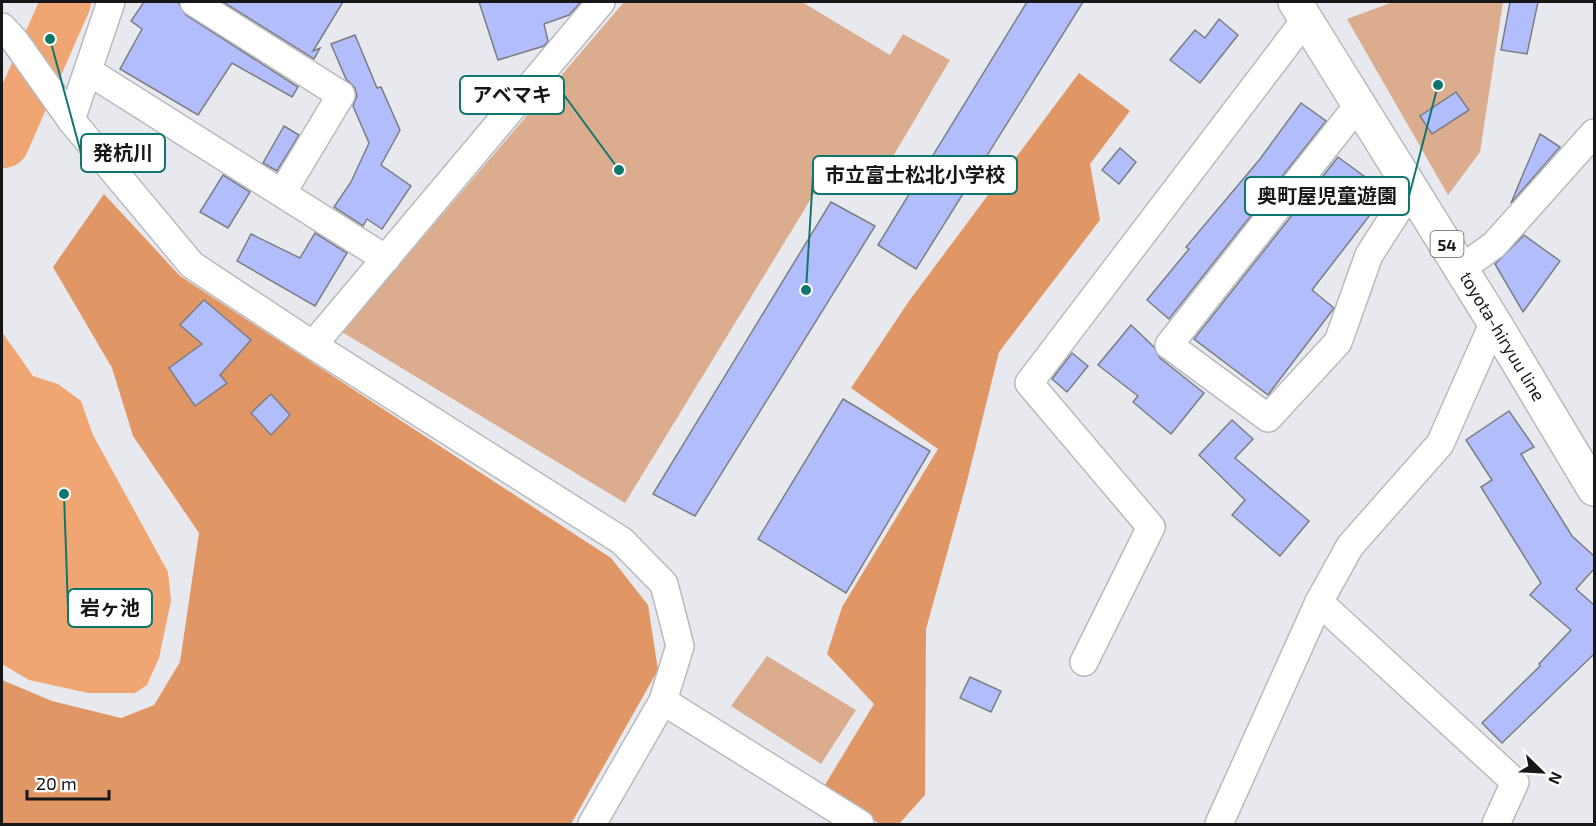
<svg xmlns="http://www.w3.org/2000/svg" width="1596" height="826" font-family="'Exo 2','Noto Sans JP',sans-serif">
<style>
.green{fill:#dbac8d}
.forest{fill:#e09765}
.water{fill:#f0a673}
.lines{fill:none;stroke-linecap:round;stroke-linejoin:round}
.stream{stroke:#f0a673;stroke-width:8}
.river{stroke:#f0a673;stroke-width:50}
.building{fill:#b2befb;stroke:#7c7d82;stroke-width:1.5}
.street-casing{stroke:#b9babf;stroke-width:30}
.primary-casing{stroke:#b9babf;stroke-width:36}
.street{stroke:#fff;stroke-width:27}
.primary{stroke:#fff;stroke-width:33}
.labels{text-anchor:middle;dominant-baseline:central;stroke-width:4.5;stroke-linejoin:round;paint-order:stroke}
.shield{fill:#fff;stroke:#5d5d5e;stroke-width:1.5}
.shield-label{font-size:16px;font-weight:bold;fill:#171719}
.street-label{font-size:18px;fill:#171719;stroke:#fff}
.leader{fill:none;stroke:#0f766e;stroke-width:2}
.callout-dot{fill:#0f766e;stroke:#fff;stroke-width:2}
.callout{fill:#fff;stroke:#0f766e;stroke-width:2}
.callout-label{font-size:20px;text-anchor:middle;font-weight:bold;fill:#171719}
</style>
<rect width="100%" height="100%" fill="#e8e9ee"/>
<g class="green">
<path d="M 624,2 L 802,2 L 890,55 L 903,34 L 950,60 L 879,180 L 814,194 L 625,503 L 342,332 Z"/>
<path d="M 1393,2 L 1503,2 L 1480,152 L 1448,195 L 1347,19 Z"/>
<path d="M 767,656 L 856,710 L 821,764 L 731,706 Z"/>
</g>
<g class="forest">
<path d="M 1079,73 L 1130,111 L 1090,164 L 1100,220 L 999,352 L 966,485 L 926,629 L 925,795 L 899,824 L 880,824 L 823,788 L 874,704 L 827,654 L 842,607 L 938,449 L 851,388 L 909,301 Z"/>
<path d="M 104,194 L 180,276 L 611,558 L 648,605 L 658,670 L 571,824 L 2,824 L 2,680 L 52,701 L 121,718 L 154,705 L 180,662 L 199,533 L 133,436 L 112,368 L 53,267 Z"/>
</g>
<path class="water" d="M 2,332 L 33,376 L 58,384 L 81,401 L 93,435 L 168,572 L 171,601 L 159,658 L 147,685 L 135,693 L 88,693 L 29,680 L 2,664 Z"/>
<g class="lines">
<path class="stream" d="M 2,143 L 4,143"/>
<path class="river" d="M 4,143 L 66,2"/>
</g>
<g class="building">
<path d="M 144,2 L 178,2 L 186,15 L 298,87 L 292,97 L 232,63 L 198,115 L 120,69 L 142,29 L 131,21 Z"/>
<path d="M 223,2 L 343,2 L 313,51 L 320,48 L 314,59 Z"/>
<path d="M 479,2 L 581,2 L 569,15 L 544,24 L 548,41 L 544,46 L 498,60 Z"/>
<path d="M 1027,2 L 1083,2 L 916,269 L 878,245 Z"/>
<path d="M 1510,2 L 1538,2 L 1527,54 L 1501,50 Z"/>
<path d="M 1219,19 L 1238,35 L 1200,83 L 1170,60 L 1195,30 L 1205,38 Z"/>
<path d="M 355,35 L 377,88 L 381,87 L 400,130 L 381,165 L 411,186 L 382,229 L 367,219 L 363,226 L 334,207 L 351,182 L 369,143 L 353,106 L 357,96 L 355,88 L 346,79 L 331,44 Z"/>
<path d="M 1456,92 L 1469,110 L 1432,134 L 1420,116 Z"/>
<path d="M 1301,103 L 1326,121 L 1169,319 L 1147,300 L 1189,249 L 1186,247 L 1260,159 Z"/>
<path d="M 284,126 L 299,135 L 277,171 L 263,163 Z"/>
<path d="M 1540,134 L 1560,147 L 1511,203 Z"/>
<path d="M 1120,148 L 1136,162 L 1119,184 L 1102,170 Z"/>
<path d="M 1338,157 L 1387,193 L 1312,290 L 1334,308 L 1268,395 L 1194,339 Z"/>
<path d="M 223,175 L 250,192 L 228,228 L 200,212 Z"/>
<path d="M 831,202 L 875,226 L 695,516 L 653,494 Z"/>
<path d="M 315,233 L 347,253 L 315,306 L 237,261 L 251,234 L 300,258 Z"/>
<path d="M 1524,235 L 1560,261 L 1523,312 L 1495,264 Z"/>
<path d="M 204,300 L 251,340 L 220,375 L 227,383 L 195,406 L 169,368 L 202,344 L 180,325 Z"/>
<path d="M 1131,325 L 1154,347 L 1160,358 L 1204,393 L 1171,434 L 1133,402 L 1138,396 L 1098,365 Z"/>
<path d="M 1072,353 L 1088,366 L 1067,392 L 1052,379 Z"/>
<path d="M 271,394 L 290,415 L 271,435 L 251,413 Z"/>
<path d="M 843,399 L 930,451 L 846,593 L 758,539 Z"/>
<path d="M 1509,411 L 1534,447 L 1521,454 L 1572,536 L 1594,556 L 1594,569 L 1576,589 L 1594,605 L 1594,654 L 1502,743 L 1482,723 L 1540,666 L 1539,664 L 1571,630 L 1530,595 L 1541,583 L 1481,487 L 1492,480 L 1466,440 Z"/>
<path d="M 1232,420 L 1253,439 L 1235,458 L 1309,521 L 1280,556 L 1232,515 L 1245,500 L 1199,455 Z"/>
<path d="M 970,677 L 1001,691 L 991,712 L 960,698 Z"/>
</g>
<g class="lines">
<defs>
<g id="street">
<path d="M 194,2 L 341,95 L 282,193"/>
<path d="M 2,27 L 15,41 L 71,120 L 192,265 L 313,345 L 622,541 L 664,584 L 680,646 L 663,701 L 592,824"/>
<path d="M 88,71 L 386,259"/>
<path d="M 1359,104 L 1169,345 L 1268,418 L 1338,342 L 1369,255 L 1412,188"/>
<path d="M 71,120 L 111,2"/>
<path d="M 1462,268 L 1494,245 L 1594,133"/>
<path d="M 313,345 L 601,2"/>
<path d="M 1319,602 L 1515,782 L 1496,824"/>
<path d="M 1084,662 L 1151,527 L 1029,383 L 1306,19"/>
<path d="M 663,701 L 860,824"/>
<path d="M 1219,824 L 1319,602 L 1350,546 L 1440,444 L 1494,322"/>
</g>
<path id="primary" d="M 1295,2 L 1494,322 L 1594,489"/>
</defs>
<use href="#street" class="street-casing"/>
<use href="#primary" class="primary-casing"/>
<use href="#street" class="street"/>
<use href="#primary" class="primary"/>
</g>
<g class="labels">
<rect class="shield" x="1430.5" y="231" width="33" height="26" rx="4.5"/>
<g class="shield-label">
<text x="1447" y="244">54</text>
</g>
<g class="street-label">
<text transform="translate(1503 336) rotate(59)">toyota-hiryuu line</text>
</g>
</g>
<path class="leader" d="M619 170L564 95M50 39L81 153M806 290L813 175M1438 85L1409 196M64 494L68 608"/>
<g class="callout-dot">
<circle cx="619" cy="170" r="6"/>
<circle cx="50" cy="39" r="6"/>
<circle cx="806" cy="290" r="6"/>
<circle cx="1438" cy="85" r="6"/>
<circle cx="64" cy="494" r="6"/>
</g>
<g class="callout">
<rect x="460" y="76" width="104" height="38" rx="6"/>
<rect x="81" y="134" width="84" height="38" rx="6"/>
<rect x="813" y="156" width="204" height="38" rx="6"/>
<rect x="1245" y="177" width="164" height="38" rx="6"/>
<rect x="68" y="589" width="84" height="38" rx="6"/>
</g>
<g class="callout-label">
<text x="512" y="102">アベマキ</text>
<text x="123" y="160">発杭川</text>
<text x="915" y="182">市立富士松北小学校</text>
<text x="1327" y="203">奥町屋児童遊園</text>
<text x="110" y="615">岩ヶ池</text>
</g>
<rect width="1596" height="826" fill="none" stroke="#171719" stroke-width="6"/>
<g transform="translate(1542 772) rotate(114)" stroke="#ffffff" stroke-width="4.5" paint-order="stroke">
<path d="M0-4.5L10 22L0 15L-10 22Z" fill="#171719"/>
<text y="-9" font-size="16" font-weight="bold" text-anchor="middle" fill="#171719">N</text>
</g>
<path d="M27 790v9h82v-9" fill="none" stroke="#171719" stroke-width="3"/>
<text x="36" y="790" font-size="18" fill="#171719" stroke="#ffffff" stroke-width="4.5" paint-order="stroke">20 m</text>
</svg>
